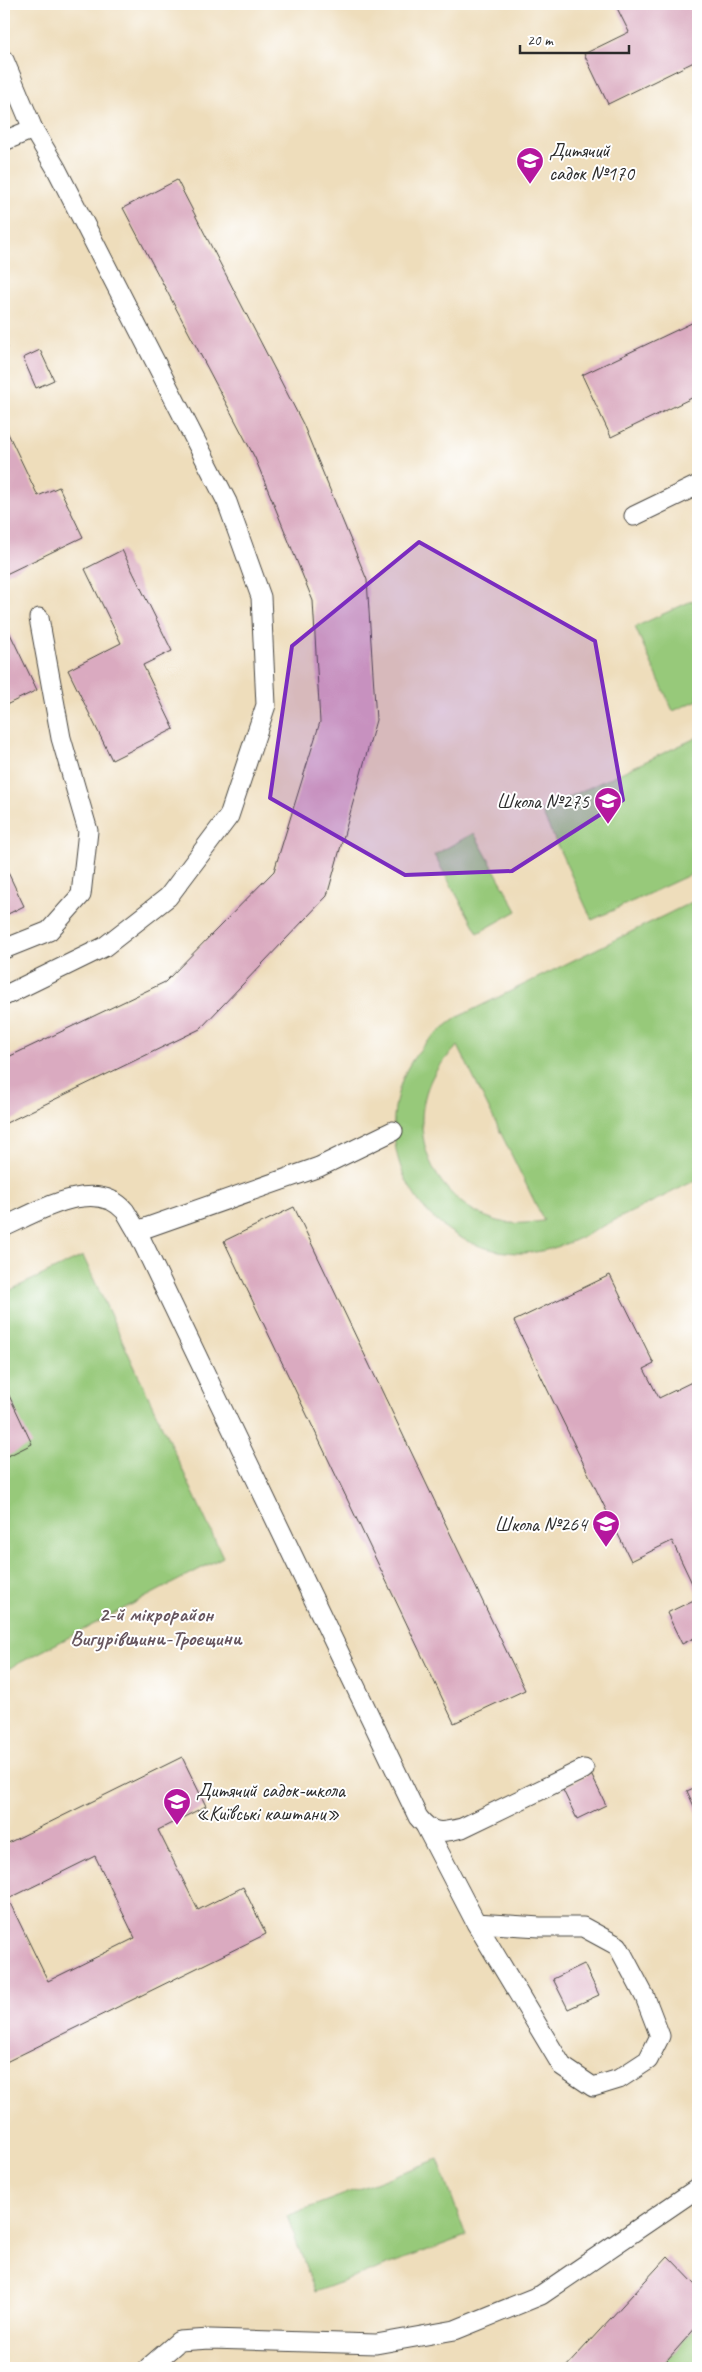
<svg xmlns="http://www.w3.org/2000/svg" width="702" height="2372" font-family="Caveat,sans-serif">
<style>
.green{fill:#97c97a;stroke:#617a52;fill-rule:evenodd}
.building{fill:#daaac0;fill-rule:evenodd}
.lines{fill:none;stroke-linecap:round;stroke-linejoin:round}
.lane-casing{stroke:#484641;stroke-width:21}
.lane{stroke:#fff;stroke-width:19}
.marked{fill:#7b2cbf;fill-opacity:0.2;stroke:#7b2cbf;stroke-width:4;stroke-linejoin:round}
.labels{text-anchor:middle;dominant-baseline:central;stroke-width:4;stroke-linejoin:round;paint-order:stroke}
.poi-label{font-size:20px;fill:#2b2b2b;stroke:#fff;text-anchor:start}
.neighbourhood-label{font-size:21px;font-weight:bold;fill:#68575f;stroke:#fff}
</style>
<rect width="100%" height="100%" fill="#fff"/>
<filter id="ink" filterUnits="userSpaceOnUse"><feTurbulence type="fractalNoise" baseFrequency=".02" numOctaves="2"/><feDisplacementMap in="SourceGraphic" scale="10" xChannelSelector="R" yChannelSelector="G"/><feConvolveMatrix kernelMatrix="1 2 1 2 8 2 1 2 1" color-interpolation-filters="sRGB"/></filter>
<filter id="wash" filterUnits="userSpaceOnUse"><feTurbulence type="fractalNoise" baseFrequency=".0096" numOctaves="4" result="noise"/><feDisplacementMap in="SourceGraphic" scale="20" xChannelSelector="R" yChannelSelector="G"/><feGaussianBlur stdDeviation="1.12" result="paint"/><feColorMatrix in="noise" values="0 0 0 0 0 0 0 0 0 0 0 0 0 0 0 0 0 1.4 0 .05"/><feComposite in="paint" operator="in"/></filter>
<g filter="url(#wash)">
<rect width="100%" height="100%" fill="#edb"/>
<g class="green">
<path d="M 698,598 L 698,700 L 673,711 L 635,627 Z"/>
<path d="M 698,737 L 698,871 L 592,920 L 541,810 Z"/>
<path d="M 474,833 L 517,911 L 478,933 L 434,855 Z"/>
<path d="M 698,899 L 698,1179 C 671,1193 644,1206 617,1219 C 586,1235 554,1254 518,1253 C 425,1250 367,1154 406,1071 C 417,1048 437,1032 458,1017 ZM 458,1046 L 544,1221 L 543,1221 C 528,1223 513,1225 498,1221 C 438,1204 406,1139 430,1082 C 436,1068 447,1057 458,1046 Z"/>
<path d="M 83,1256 L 223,1557 L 4,1671 L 4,1293 Z"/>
<path d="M 438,2159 L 466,2236 L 315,2292 L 287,2216 Z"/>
<path d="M 698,2325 L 698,2368 L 660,2368 Z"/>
</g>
<g id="blocks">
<g class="building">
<path d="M 615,4 L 698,4 L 698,60 L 608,104 L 584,54 L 629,32 Z"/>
<path d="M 177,180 L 303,424 L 367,580 L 376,720 L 327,896 L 200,1029 L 4,1124 L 4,1059 L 165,982 L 274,871 L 320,722 L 313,601 L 255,458 L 123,208 Z"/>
<path d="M 698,320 L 698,395 L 611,437 L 582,375 Z"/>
<path d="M 4,338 L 8,348 L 4,350 Z"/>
<path d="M 40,350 L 54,380 L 36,388 L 23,358 Z"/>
<path d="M 5,427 L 38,496 L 59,487 L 83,537 L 4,575 Z"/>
<path d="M 122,550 L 172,651 L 143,665 L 174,729 L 112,760 L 68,670 L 121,643 L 85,569 Z"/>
<path d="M 4,621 L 37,690 L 4,706 Z"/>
<path d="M 4,864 L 24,906 L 4,916 Z"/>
<path d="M 294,1207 L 525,1690 L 454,1723 L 224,1241 Z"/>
<path d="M 610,1275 L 654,1364 L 644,1369 L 659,1398 L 698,1379 L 698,1596 L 672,1541 L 631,1561 L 514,1321 Z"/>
<path d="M 4,1385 L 32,1444 L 4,1458 Z"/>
<path d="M 698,1598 L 698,1636 L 682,1644 L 667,1613 Z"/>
<path d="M 182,1757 L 206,1806 L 158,1830 L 198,1910 L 243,1887 L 266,1934 L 4,2063 L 4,1845 ZM 95,1856 L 135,1938 L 48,1981 L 8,1899 Z"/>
<path d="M 591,1774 L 606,1805 L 577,1819 L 562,1788 Z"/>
<path d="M 698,1786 L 698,1815 L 687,1791 Z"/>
<path d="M 584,1964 L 599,1995 L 568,2009 L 553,1979 Z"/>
<path d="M 668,2256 L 698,2287 L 698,2325 L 660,2368 L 565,2368 Z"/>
</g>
</g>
</g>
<g filter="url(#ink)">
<use href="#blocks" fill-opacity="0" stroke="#484641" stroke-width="1"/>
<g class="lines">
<defs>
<g id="lane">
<path d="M 4,60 L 33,129 L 56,168 L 227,502 L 261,597 L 266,705 L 229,816 L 168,897 L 104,947 L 4,996"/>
<path d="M 4,141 L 33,129"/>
<path d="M 634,516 L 698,485"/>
<path d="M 4,949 L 49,931 L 81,895 L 88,831 L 61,738 L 39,618"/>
<path d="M 4,1227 C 35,1213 95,1176 125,1211 C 129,1217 133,1225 137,1231 L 418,1817 C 432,1835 441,1833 462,1828 L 584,1769"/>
<path d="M 137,1231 L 319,1167 L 393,1131"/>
<path d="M 426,1827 L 476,1923 L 562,2066 L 593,2087 L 619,2079 L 648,2060 L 660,2036 L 645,1997 L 618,1946 L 583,1927 L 540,1927 L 476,1923"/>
<path d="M 148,2368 L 179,2341 L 210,2339 L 376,2344 L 455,2330 L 541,2295 L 698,2188"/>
</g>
</defs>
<use href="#lane" class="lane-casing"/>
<use href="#lane" class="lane"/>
</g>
</g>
<path class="marked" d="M 419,542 L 595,641 L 623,800 L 512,871 L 405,875 L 270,798 L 292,646 Z"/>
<defs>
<symbol id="school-pin" viewBox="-11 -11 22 30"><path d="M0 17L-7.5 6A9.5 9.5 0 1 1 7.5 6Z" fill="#b5179e" stroke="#fff"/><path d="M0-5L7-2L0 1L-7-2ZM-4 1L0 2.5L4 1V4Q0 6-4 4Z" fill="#fff"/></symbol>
</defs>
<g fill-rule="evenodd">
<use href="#school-pin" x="514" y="145" width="32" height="43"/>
<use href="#school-pin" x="592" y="785" width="32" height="43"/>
<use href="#school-pin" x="590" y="1508" width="32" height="43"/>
<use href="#school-pin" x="161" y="1786" width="32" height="43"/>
</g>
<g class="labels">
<g class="poi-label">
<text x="549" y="150">Дитячий<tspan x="549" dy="23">садок №170</tspan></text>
<text x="589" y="801" text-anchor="end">Школа №275</text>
<text x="587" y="1524" text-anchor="end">Школа №264</text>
<text x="196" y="1790">Дитячий садок-школа<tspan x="196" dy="23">«Київські каштани»</tspan></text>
</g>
<g class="neighbourhood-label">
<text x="156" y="1614">2-й мікрорайон<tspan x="156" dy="24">Вигурівщини-Троєщини</tspan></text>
</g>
</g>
<rect width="702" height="2372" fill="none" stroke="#fff" stroke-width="20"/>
<path d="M520 45v8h109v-8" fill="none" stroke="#2b2b2b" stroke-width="2.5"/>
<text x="527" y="45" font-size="15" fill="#2b2b2b" stroke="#ffffff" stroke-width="4" paint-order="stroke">20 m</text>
</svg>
